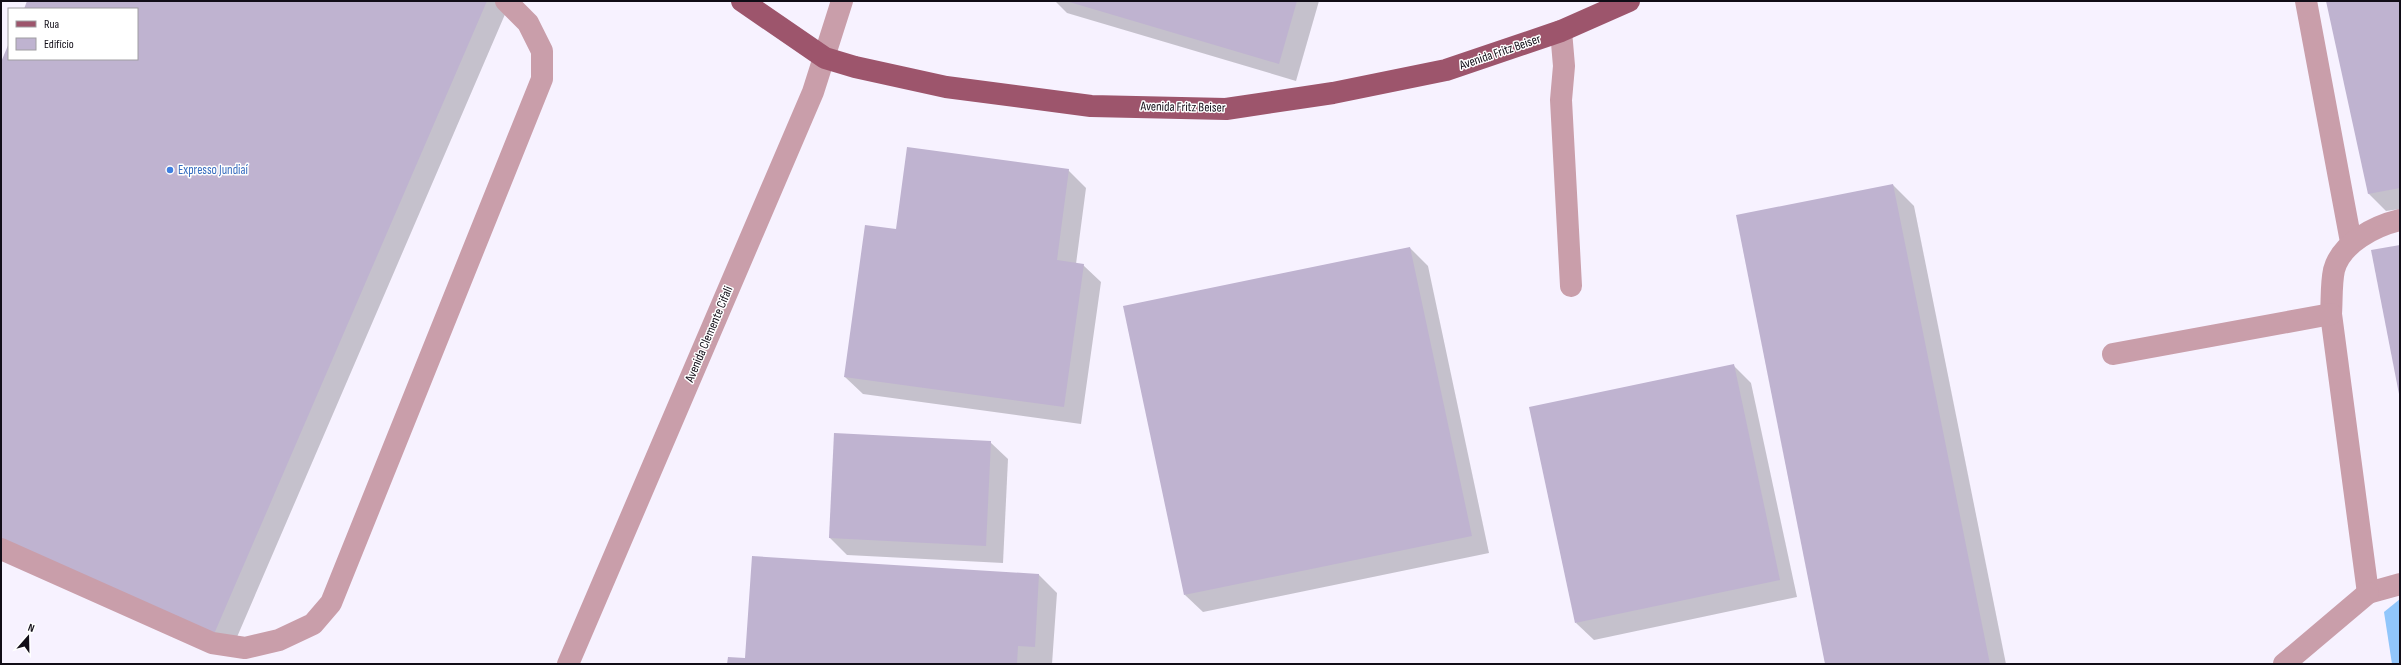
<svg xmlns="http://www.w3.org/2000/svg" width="2401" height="665" font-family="'Sofia Sans Condensed',sans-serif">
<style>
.water{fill:#91c6fb}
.shadow{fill:#0003}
.building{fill:#bfb3d0}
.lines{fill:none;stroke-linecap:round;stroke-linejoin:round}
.minor{stroke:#c99eaa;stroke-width:22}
.major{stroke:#9d556c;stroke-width:22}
.shop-dot{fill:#3f7fe0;stroke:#fff;stroke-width:1.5}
.labels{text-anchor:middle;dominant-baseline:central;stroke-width:3;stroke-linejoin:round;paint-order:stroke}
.street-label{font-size:13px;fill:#110d17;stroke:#fff}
.shop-label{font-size:13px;fill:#366cbe;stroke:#fff;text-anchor:start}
</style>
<rect width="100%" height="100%" fill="#f7f2ff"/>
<path class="water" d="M 2400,599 L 2400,664 L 2392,664 L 2384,612 Z"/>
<g class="shadow">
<path d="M 28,1 L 495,1 L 506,12 L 231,651 L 1,552 L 1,65 L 9,46 L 9,59 L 137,59 L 137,9 L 25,9 Z"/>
<path d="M 1055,1 L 1319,1 L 1296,81 L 1067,13 Z"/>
<path d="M 2327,1 L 2400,1 L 2400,209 L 2386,211 L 2369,194 Z"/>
<path d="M 1068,170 L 1086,188 L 1076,264 L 1083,265 L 1101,282 L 1081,424 L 863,394 L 845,377 Z"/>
<path d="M 1893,185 L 1914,206 L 2006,664 L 1826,664 Z"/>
<path d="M 1410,248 L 1428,266 L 1489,553 L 1203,612 L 1185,595 Z"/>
<path d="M 1733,365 L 1751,383 L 1797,597 L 1594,640 L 1576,623 Z"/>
<path d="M 990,442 L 1008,459 L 1003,563 L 847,555 L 830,538 Z"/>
<path d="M 753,557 L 1039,575 L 1057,593 L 1052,664 L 728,664 L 746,659 Z"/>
</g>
<g class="building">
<path d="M 27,1 L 487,1 L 214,634 L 1,543 L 1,62 L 9,43 L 9,59 L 137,59 L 137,9 L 24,9 Z"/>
<path d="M 1066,1 L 1297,1 L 1279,64 Z"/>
<path d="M 2326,1 L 2400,1 L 2400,188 L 2368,194 Z"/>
<path d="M 907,147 L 1069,169 L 1057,260 L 1084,264 L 1064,407 L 844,377 L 865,225 L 896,229 Z"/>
<path d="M 1893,184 L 1990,664 L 1825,664 L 1736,215 Z"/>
<path d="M 2400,245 L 2400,394 L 2399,394 L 2371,250 Z"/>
<path d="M 1410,247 L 1472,536 L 1184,595 L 1123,306 Z"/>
<path d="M 1734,364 L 1780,580 L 1575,623 L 1529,407 Z"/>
<path d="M 834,433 L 991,441 L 986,546 L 829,538 Z"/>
<path d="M 752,556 L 1039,574 L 1035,647 L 1018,646 L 1017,664 L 727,664 L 728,657 L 745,658 Z"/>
</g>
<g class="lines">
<g class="minor">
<path d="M 2306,1 L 2351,242"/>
<path d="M 1561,31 L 1564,66 L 1561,100 L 1571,286"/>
<path d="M 2400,220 C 2375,226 2341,243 2334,270 C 2331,284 2332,300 2331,314 L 2368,593 L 2400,584"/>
<path d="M 2113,354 L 2331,314"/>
<path d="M 1,549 L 212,643 L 245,648 L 279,640 L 313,624 L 331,603 L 542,79 L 542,51 L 528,23 L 506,1"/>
<path d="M 568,664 L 813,92 L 842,1"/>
<path d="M 2284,664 L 2368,593"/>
</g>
<path class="major" d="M 742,1 L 825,58 L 855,67 L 946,87 L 1091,106 L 1226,109 L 1333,93 L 1446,70 L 1561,31 L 1629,1"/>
</g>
<circle class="shop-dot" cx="170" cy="170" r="4"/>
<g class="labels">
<g class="street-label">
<text transform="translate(1500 52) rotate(-19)">Avenida Fritz Beiser</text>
<text transform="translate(1183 107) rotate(1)">Avenida Fritz Beiser</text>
<text transform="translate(709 334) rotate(-67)">Avenida Clemente Cifali</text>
</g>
<g class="shop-label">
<text x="178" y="170">Expresso Jundiaí</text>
</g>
</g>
<rect width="2401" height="665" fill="none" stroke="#110d17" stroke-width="4"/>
<rect x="8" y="8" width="130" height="52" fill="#ffffff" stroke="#a09ea2"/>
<rect x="16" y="21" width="20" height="6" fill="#9d556c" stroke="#a09ea2"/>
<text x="44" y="28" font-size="12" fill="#110d17">Rua</text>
<rect x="16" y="38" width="20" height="12" fill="#bfb3d0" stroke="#a09ea2"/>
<text x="44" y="48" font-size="12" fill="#110d17">Edifício</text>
<g transform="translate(28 637) rotate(20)" stroke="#ffffff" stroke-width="3" paint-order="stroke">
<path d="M0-3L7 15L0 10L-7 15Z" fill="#110d17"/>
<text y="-6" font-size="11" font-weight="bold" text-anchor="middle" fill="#110d17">N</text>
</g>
</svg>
